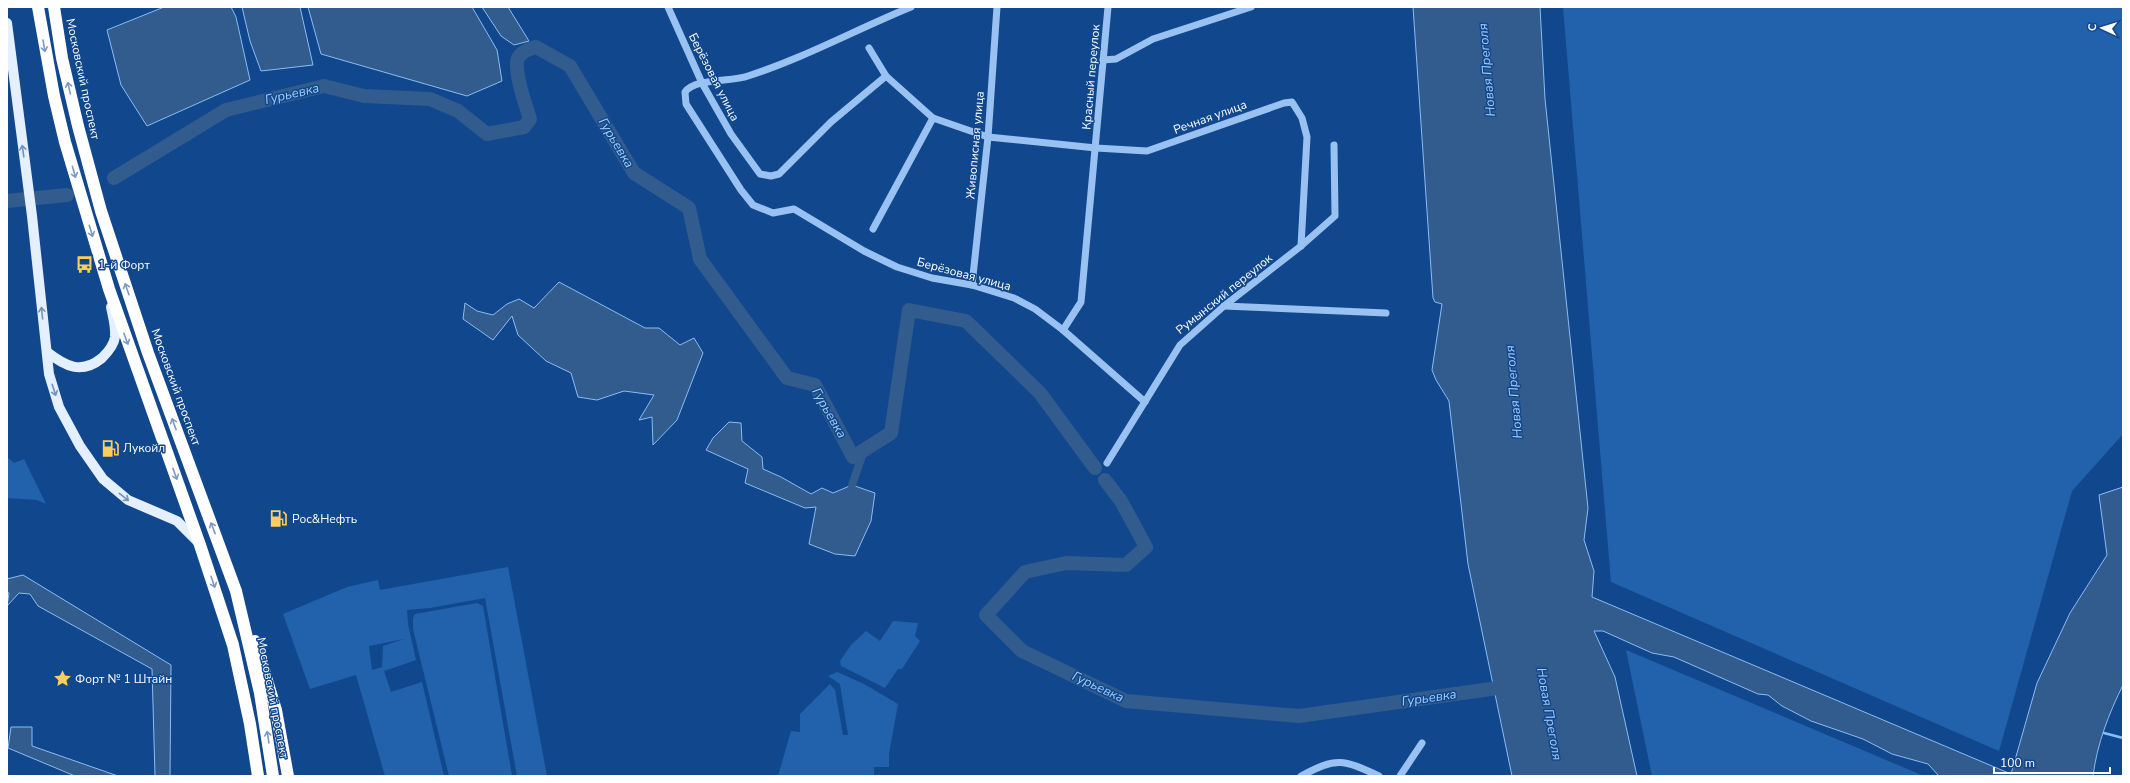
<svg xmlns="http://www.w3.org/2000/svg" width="2130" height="783" font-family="'Nunito Sans',sans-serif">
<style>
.green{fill:#2262ac;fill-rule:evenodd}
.water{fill:#325b8e;stroke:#8abdf5}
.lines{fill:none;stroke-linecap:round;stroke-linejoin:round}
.stream{stroke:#8abdf5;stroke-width:2.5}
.canal{stroke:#325b8e;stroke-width:8}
.river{stroke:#325b8e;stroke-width:14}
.minor{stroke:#99c2f2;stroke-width:7}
.major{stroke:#e4efff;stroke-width:10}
.highway{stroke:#fff;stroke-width:12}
.oneway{stroke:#7c9ac0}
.oneway2{stroke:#7093c0}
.labels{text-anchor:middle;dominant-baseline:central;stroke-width:3;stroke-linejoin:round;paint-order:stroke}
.street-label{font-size:12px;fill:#fff;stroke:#11488d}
.poi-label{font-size:12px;fill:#fff;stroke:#11488d;text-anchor:start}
.water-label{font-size:13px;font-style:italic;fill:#a5ccf9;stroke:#11488d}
</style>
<rect width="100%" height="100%" fill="#11488d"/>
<g class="green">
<path d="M 1563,7 L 2123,7 L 2123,434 L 2072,491 L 1999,751 L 1611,582 Z"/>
<path d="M 7,457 L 14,463 L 24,459 L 46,504 L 37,500 L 7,498 Z"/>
<path d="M 508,567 L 547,776 L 517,776 L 485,598 L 430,608 L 407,610 L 408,624 L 416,660 L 384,671 L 391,692 L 422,682 L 444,776 L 385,776 L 356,675 L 310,689 L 283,614 L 347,587 L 378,580 L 380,590 ZM 404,639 L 383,646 L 382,667 L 372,670 L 369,646 Z"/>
<path d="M 477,603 L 483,606 L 484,612 L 512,776 L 449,776 L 413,629 L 413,618 L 415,614 Z"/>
<path d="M 893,621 L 918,623 L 915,636 L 920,641 L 902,669 L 898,669 L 885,688 L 841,666 L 840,661 L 851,645 L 866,631 L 880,641 Z"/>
<path d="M 1626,650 L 1924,776 L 1652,776 Z"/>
<path d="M 837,672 L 864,684 L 898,704 L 889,754 L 889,767 L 874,767 L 874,776 L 778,776 L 791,731 L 800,732 L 800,714 L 830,684 L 835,690 L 843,735 L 848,735 L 840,684 L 828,676 Z"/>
</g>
<g class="water">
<path d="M 164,7 L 231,7 L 236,17 L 250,80 L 147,126 L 121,85 L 107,30 Z"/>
<path d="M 242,7 L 300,7 L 313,65 L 261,71 L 250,41 Z"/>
<path d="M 308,7 L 472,7 L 497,50 L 502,81 L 467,96 L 321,54 Z"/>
<path d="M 482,7 L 508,7 L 529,41 L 514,45 L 501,36 Z"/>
<path d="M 1413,7 L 1540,7 L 1545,99 L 1588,508 L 1584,540 L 1594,571 L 1592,597 L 2011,774 L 2037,683 L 2070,613 L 2107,555 L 2099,495 L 2123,487 L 2123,685 C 2109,713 2097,744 2093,776 L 1939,776 L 1928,764 L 1892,754 L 1863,739 L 1811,721 L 1782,706 L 1768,695 L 1758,694 L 1674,657 L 1652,653 L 1603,631 L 1594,631 L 1615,677 L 1637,776 L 1512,776 L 1468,564 L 1449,401 L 1436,380 L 1432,370 L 1442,304 L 1435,302 L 1433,298 Z"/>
<path d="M 559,282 L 645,328 L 659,328 L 680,345 L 694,338 L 703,353 L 677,420 L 653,445 L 652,417 L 639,420 L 654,395 L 624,391 L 597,400 L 578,397 L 571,373 L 546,361 L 518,335 L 512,316 L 493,340 L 463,319 L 465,303 L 477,311 L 493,315 L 507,304 L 519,299 L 534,308 Z"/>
<path d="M 729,422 L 741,423 L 742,441 L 762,457 L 763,469 L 781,477 L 811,494 L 822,488 L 833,493 L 852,485 L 875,493 L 871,521 L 855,556 L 835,554 L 809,544 L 816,507 L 805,508 L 745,483 L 748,469 L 706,450 L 713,438 Z"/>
<path d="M 23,575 L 171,665 L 170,776 L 155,776 L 152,669 L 38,606 L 30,594 L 19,593 L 7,606 L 9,593 L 7,592 L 7,579 Z"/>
<path d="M 11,727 L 32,727 L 32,746 L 118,776 L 75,776 L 8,748 Z"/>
</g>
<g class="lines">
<path class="stream" d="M 2104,733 L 2123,738"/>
<path class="canal" d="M 852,485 L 864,450"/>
<g class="river">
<path d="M 114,178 L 226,110 L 324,86 L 364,96 L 430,99 L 458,111 L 487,134 L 524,127 L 530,119 C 526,106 513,70 518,58 C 522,51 529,49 536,47 L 570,66 L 634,173 L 689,208 L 700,259 L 787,378 L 815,385 L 853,457 L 891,433 L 909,310 L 966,321 L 1040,393 L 1095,468"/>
<path d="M 7,201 L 67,195"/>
<path d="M 1105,480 L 1121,501 L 1146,547 L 1126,565 L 1066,563 L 1025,572 L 986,615 L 1022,651 L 1126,701 L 1299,716 L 1512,686"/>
</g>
<g class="minor">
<path d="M 668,7 L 702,83 L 731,134 L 760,174 L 771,176 L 779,174 L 831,122 L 886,76"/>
<path d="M 911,7 C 857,29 804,58 748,76 C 731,82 695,78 685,92 L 686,104 L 741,190 L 753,205 L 773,213 L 794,209 L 864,251 L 897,267 L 932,278 L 972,285 L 1014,298 L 1035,309 L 1063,330 L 1145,402"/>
<path d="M 869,48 L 886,76 L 933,118 L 988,137 L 1096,148 L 1147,151 L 1284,103 L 1292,102 L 1302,118 L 1307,137 L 1301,246"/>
<path d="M 1103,60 L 1116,59 L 1153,39 L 1251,7"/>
<path d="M 873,229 L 933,118"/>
<path d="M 972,285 L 988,137 L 997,7"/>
<path d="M 1224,306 L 1386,313"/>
<path d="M 1063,330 L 1081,302 L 1108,7"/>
<path d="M 1107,463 L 1180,345 L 1224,306 L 1301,246 L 1335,216 L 1334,145"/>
<path d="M 1301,776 C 1337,757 1342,759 1379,776"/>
<path d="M 1400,776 L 1422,743"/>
</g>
<g class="major">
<path d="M 7,23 L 32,216 L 49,374 L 59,407 L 80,446 L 103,479 L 128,500 L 177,521 L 199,543"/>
<path d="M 47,352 C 65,366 81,375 102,358 C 107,353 114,345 115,337 C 116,327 113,317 111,307"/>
</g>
<g class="highway">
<path d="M 38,7 L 54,96 L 65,142 L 109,289 L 200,545 L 233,645 L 250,724 L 258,776"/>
<path d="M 54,7 L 62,58 L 78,126 L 101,211 L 148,353 L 236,591 L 260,693 L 273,776"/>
<path d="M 255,641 L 276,710 L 288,776"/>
</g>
</g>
<defs><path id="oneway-shaft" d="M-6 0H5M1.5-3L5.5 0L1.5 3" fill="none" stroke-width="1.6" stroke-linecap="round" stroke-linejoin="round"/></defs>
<g class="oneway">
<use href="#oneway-shaft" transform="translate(44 46) rotate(80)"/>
<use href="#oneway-shaft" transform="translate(69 88) rotate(-103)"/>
<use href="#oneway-shaft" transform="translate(74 172) rotate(74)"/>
<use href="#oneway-shaft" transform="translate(91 231) rotate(73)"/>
<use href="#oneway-shaft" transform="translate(127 289) rotate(-109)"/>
<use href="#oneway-shaft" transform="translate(126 339) rotate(70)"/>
<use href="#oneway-shaft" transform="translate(174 424) rotate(-110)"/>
<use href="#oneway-shaft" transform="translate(175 474) rotate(70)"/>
<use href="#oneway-shaft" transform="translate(213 528) rotate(-111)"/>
<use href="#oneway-shaft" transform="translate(213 582) rotate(71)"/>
<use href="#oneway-shaft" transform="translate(268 737) rotate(-99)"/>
</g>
<g class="oneway2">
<use href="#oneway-shaft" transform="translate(23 151) rotate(-98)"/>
<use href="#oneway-shaft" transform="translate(42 313) rotate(-96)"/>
<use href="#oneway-shaft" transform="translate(54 390) rotate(72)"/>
<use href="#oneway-shaft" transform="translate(124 497) rotate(38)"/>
</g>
<defs>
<symbol id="bus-bare" viewBox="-9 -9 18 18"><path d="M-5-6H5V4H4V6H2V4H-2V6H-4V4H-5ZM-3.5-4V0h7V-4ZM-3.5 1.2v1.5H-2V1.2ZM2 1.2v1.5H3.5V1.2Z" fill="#ffce5a" stroke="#11488d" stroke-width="2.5" paint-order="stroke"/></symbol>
<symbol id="fuel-bare" viewBox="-9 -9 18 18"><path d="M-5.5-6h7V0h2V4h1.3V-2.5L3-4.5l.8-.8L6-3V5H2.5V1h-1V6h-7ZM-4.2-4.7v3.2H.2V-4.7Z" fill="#ffce5a" stroke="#11488d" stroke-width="2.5" paint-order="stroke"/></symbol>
<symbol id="sight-bare" viewBox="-9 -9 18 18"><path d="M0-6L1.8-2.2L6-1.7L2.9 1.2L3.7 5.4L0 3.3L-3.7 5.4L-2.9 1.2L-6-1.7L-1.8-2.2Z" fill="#ffce5a" stroke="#11488d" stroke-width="2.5" paint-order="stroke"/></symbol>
</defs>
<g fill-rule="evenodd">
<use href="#bus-bare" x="72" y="252" width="25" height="25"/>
<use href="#fuel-bare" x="98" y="436" width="25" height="25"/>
<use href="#fuel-bare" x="266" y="506" width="25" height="25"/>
<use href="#sight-bare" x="50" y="666" width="25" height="25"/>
</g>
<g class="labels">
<g class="street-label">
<text transform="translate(714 77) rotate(63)">Берёзовая улица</text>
<text transform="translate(1091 77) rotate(-85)">Красный переулок</text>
<text transform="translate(83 79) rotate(78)">Московский проспект</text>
<text transform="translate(1210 117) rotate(-20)">Речная улица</text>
<text transform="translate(975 145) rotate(-85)">Живописная улица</text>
<text transform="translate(964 274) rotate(15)">Берёзовая улица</text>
<text transform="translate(1224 294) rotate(-39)">Румынский переулок</text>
<text transform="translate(176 387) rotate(70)">Московский проспект</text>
<text transform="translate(273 698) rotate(79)">Московский проспект</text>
</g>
<g class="poi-label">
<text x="98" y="265">1-й Форт</text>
<text x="123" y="448">Лукойл</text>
<text x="292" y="519">Рос&amp;Нефть</text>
<text x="75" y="679">Форт № 1 Штайн</text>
</g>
<g class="water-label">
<text transform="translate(1487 70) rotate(-95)">Новая Преголя</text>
<text transform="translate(292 94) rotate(-13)">Гурьевка</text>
<text transform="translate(616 143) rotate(59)">Гурьевка</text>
<text transform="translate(1514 392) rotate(-95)">Новая Преголя</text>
<text transform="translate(829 413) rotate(60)">Гурьевка</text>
<text transform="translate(1098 687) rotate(25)">Гурьевка</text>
<text transform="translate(1429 698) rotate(-8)">Гурьевка</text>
<text transform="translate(1549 714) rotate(80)">Новая Преголя</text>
</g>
</g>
<rect width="2130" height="783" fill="none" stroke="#ffffff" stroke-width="16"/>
<g transform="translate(2102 28) rotate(274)" stroke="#11488d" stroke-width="3" paint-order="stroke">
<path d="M0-3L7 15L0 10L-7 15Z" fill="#ffffff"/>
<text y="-6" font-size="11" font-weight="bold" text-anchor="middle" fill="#ffffff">С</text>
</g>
<path d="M1994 767v6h116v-6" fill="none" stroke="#ffffff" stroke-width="2"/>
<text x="2000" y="767" font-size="12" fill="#ffffff" stroke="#11488d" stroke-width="3" paint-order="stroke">100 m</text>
</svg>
